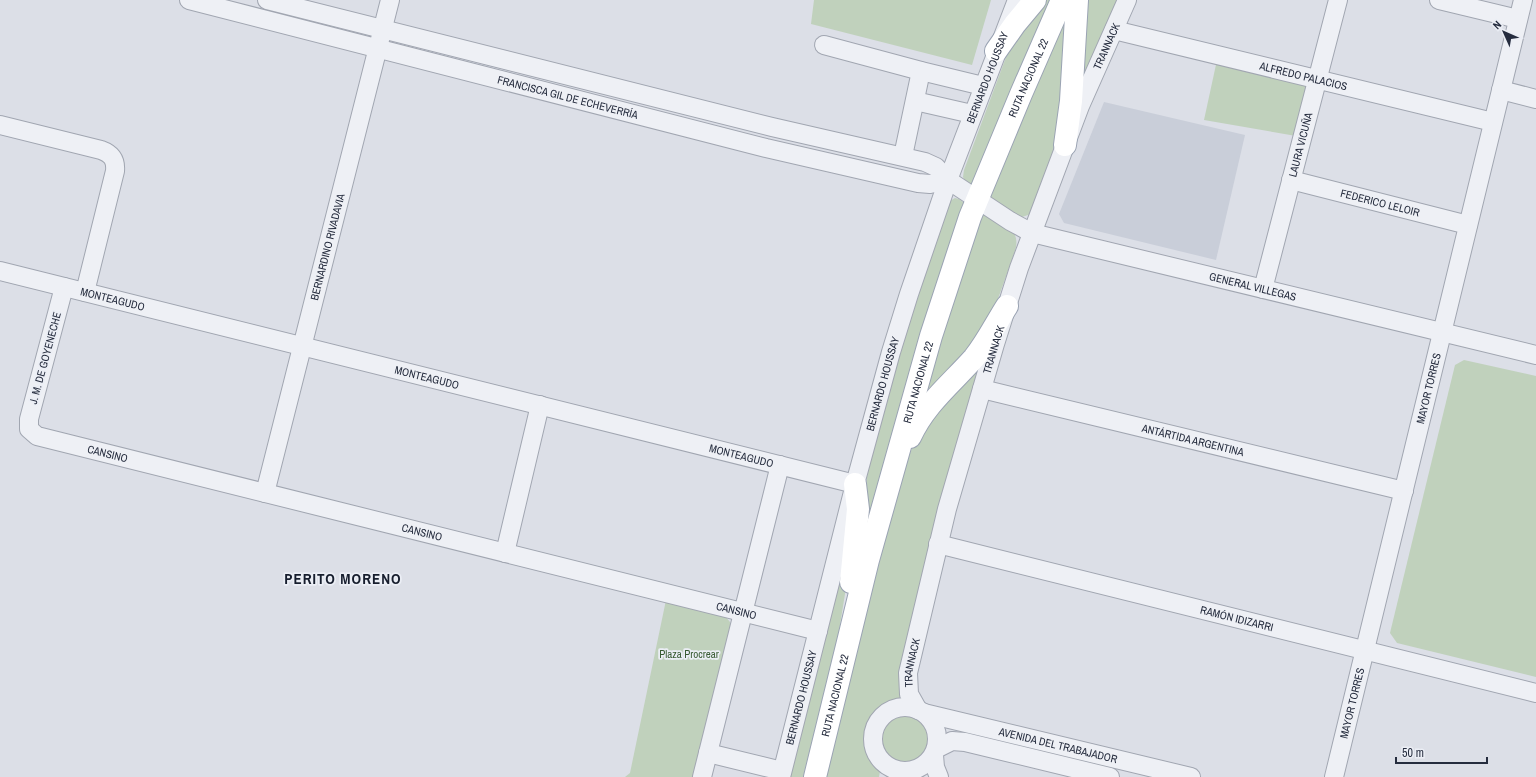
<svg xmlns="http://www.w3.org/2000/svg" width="1536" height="777" font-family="'Archivo Narrow',sans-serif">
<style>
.built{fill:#c9ced9}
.green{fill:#c0d1bc}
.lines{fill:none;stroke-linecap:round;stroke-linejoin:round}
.minor-casing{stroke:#a1a6b1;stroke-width:20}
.major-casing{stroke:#9aa3b3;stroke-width:24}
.minor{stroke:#eef0f5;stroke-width:18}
.major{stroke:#fff;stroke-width:22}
.labels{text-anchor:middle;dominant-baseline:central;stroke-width:3.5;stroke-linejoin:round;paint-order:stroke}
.street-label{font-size:11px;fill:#252c3e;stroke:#ebeef5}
.park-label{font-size:11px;fill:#375a31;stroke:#ebeef5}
.district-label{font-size:15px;font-weight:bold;letter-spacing:1px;fill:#171e2e;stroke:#ebeef5}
</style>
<rect width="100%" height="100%" fill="#dcdfe7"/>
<path class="built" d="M 1104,102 L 1245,135 L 1216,260 L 1064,223 L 1059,214 Z"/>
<g class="green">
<path d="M 814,0 L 991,0 L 972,65 L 811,24 Z"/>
<path d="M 1041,0 L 1055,0 L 974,185 C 969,185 965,181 963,177 L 964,170 L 1012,41 Z"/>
<path d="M 1070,0 L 1063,127 L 1031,214 L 1022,217 L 1018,216 L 990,197 L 989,195 Z"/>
<path d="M 1081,0 L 1120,0 L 1076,102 Z"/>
<path d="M 1217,60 L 1311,83 L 1296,136 L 1204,120 Z"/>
<path d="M 955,198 L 959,199 L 964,203 L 858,570 L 868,467 L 895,360 L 948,202 Z"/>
<path d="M 982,214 L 1014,233 C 1017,239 1017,244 1015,251 L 989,324 L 915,417 Z"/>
<path d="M 986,350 L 902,699 C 895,701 888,702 882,706 C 866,716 861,740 869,756 C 872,762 876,766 880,771 L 879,777 L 825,777 L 894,504 L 907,460 L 914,444 Z"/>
<path d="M 1464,360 L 1536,376 L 1536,677 L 1397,643 L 1390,633 L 1455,365 Z"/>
<path d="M 846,545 L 845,594 L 839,631 L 803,777 L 787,777 Z"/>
<path d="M 666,600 L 725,616 L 730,622 L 731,627 L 694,777 L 625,777 L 630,773 Z"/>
<circle cx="904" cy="740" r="25"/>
</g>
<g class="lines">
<defs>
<g id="minor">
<path id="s1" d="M 189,0 L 766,148 L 918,183 L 930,184 L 948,180"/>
<path id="s2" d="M 267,0 L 772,127 L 925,162 L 936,167 L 948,180 L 1010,221 L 1032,233 L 1536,355"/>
<path d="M 1439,0 L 1518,19"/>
<path id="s3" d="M 1114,30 L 1493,122"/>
<path d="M 824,45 L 921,71 L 983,86"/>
<path d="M 1501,90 L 1536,99"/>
<path d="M 915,101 L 972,114"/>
<path d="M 0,125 L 101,150 C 112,154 116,160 115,171 L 85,292"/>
<path d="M 903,156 L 921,71"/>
<path id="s4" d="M 1291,180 L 1468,225"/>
<path id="s5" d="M 0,271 L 855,484"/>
<path id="s6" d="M 64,287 L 29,419 L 29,429 L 37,436 L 818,631"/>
<path id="s7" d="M 1263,289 L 1338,0"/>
<path id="s8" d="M 982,389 L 1404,491"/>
<path id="s9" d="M 265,493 L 390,0"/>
<path id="s10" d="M 938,544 L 1536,693"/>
<path d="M 505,553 L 540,405"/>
<circle cx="905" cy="739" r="32"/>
<path id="s11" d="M 918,710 L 909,694 L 908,673 L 947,509 L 995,344 L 1019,268 L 1080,106 L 1127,0"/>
<path id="s12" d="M 924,713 L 1191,777"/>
<path d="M 936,749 L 952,741 L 965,742 L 1110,777"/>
<path d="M 708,753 L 782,771"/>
<path d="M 934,755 L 935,767 L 939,777"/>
<path d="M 702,777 L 780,465"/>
<path id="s13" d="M 781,777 L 855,484 L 891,352 L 909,294 L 948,180 L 1017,0"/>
<path id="s14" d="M 1334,777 L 1523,0"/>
</g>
<g id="major">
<path d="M 996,51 L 1015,24 L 1035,0"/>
<path d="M 1065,145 L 1071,101 L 1077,0"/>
<path d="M 910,437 C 925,404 951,384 974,358 C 987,342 996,323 1007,306"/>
<path d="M 851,582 L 858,509 L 855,484"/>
<path id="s15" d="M 815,777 L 868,560 L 931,336 L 970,217 L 1021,94 L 1062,0"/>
</g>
</defs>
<use href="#minor" class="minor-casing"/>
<use href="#major" class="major-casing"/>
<use href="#minor" class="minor"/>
<use href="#major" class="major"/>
</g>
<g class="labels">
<g class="street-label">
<text stroke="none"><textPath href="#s11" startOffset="698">TRANNACK</textPath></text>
<text stroke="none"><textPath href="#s3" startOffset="195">ALFREDO PALACIOS</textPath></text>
<text stroke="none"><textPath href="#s13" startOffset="730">BERNARDO HOUSSAY</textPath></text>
<text stroke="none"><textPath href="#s15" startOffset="732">RUTA NACIONAL 22</textPath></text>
<text stroke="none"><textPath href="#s1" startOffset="391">FRANCISCA GIL DE ECHEVERRÍA</textPath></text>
<text stroke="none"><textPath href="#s7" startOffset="149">LAURA VICUÑA</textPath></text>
<text stroke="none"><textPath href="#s4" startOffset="92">FEDERICO LELOIR</textPath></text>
<text stroke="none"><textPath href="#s9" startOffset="254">BERNARDINO RIVADAVIA</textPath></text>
<text stroke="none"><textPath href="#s2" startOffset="1034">GENERAL VILLEGAS</textPath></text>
<text stroke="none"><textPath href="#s5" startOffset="116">MONTEAGUDO</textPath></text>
<text stroke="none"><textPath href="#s11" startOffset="374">TRANNACK</textPath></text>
<text transform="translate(45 358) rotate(-75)">J. M. DE GOYENECHE</text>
<text stroke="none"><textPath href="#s5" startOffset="440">MONTEAGUDO</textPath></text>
<text stroke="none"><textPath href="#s15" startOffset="408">RUTA NACIONAL 22</textPath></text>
<text stroke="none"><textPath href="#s13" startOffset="406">BERNARDO HOUSSAY</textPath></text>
<text stroke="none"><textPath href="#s14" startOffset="400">MAYOR TORRES</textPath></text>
<text stroke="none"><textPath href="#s8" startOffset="217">ANTÁRTIDA ARGENTINA</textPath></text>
<text stroke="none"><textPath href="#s6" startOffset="230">CANSINO</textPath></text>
<text stroke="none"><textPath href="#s5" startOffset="764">MONTEAGUDO</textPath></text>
<text stroke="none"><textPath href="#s6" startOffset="554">CANSINO</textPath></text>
<text stroke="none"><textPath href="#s6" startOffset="878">CANSINO</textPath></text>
<text stroke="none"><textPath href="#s10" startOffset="308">RAMÓN IDIZARRI</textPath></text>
<text stroke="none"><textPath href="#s11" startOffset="50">TRANNACK</textPath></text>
<text stroke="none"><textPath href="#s15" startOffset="84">RUTA NACIONAL 22</textPath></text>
<text stroke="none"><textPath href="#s13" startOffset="82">BERNARDO HOUSSAY</textPath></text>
<text stroke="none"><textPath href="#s14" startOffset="76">MAYOR TORRES</textPath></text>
<text stroke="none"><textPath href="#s12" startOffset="138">AVENIDA DEL TRABAJADOR</textPath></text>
</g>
<g class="park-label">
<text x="689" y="654">Plaza Procrear</text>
</g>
<g class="district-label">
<text x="343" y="578">PERITO MORENO</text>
</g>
</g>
<g transform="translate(1504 32) rotate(315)" stroke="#ebeef5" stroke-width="3" paint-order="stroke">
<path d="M0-3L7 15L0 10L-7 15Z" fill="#252c3e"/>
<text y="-6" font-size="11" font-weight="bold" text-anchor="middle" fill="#252c3e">N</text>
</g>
<path d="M1396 757v6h91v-6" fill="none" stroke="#252c3e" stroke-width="2"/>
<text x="1402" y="757" font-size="12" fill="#252c3e" stroke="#ebeef5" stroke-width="3" paint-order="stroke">50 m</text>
</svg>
